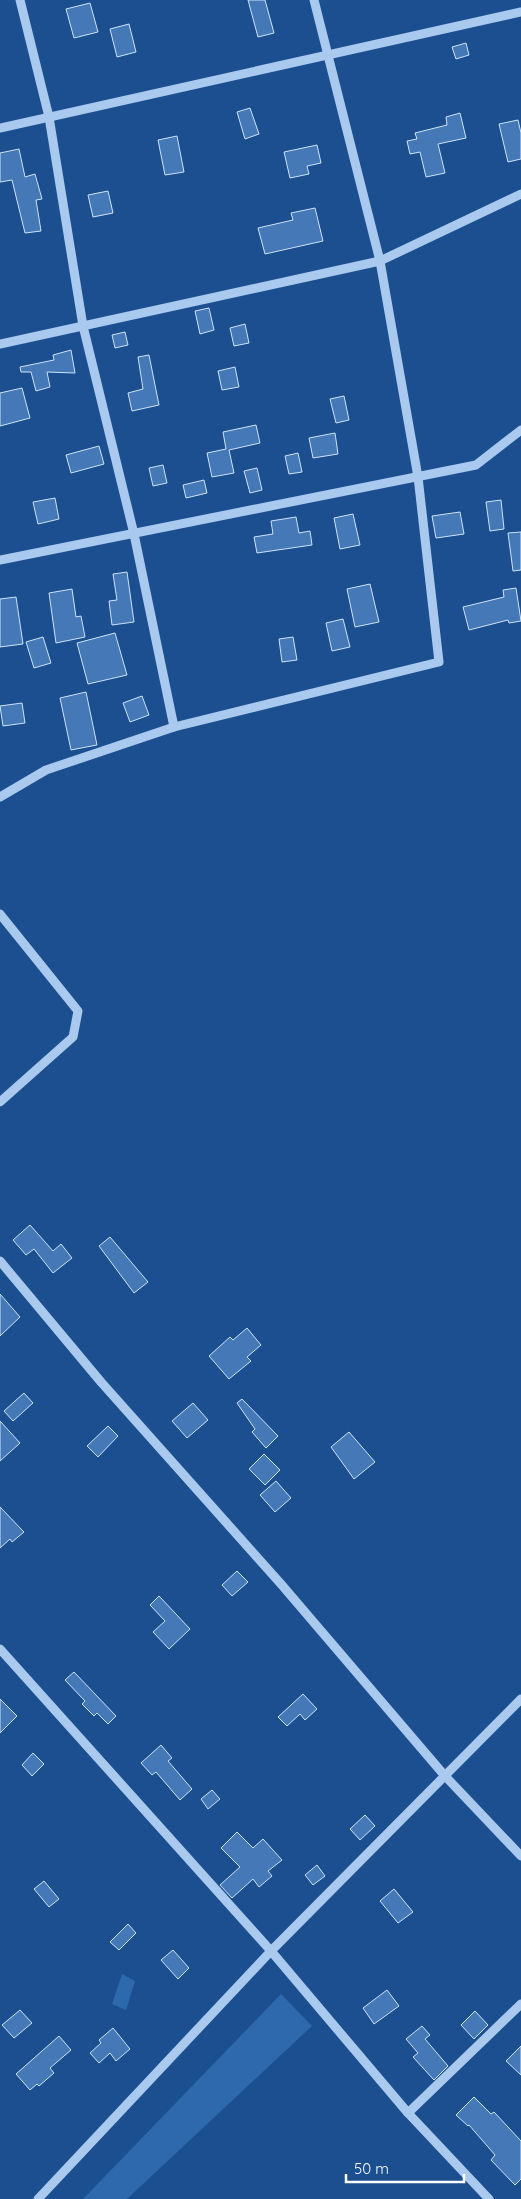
<svg xmlns="http://www.w3.org/2000/svg" width="521" height="2199" font-family="Quicksand,sans-serif">
<style>
.green{fill:#2e69ad}
.building{fill:#4478b7;stroke:#cfe3fa}
.lines{fill:none;stroke-linecap:round;stroke-linejoin:round}
.minor{stroke:#a9c9ee;stroke-width:9}
</style>
<rect width="100%" height="100%" fill="#1b4f8f"/>
<g class="green">
<path d="M 122,1974 L 135,1981 L 126,2010 L 112,2004 Z"/>
<path d="M 281,1994 L 312,2026 L 127,2199 L 83,2199 Z"/>
</g>
<g class="building">
<path d="M 248,0 L 265,0 L 274,33 L 258,37 Z"/>
<path d="M 90,3 L 98,32 L 74,38 L 66,9 Z"/>
<path d="M 129,24 L 136,52 L 117,57 L 110,29 Z"/>
<path d="M 466,43 L 469,55 L 456,59 L 452,47 Z"/>
<path d="M 250,108 L 259,134 L 245,139 L 237,112 Z"/>
<path d="M 460,113 L 466,138 L 438,144 L 445,173 L 426,177 L 420,152 L 410,154 L 407,141 L 417,139 L 415,133 L 447,125 L 446,117 Z"/>
<path d="M 518,120 L 521,133 L 521,159 L 508,162 L 499,124 Z"/>
<path d="M 177,136 L 184,172 L 165,175 L 158,140 Z"/>
<path d="M 317,145 L 321,163 L 307,166 L 309,174 L 290,178 L 284,152 Z"/>
<path d="M 19,149 L 25,177 L 35,174 L 42,199 L 36,200 L 41,231 L 25,233 L 12,180 L 0,182 L 0,153 Z"/>
<path d="M 108,191 L 113,213 L 93,217 L 88,195 Z"/>
<path d="M 315,208 L 323,241 L 265,254 L 258,228 L 293,220 L 291,213 Z"/>
<path d="M 209,308 L 214,330 L 200,334 L 195,311 Z"/>
<path d="M 245,324 L 249,343 L 234,346 L 230,328 Z"/>
<path d="M 125,332 L 128,345 L 115,348 L 112,335 Z"/>
<path d="M 71,350 L 75,373 L 47,372 L 50,387 L 36,391 L 31,372 L 21,372 L 20,367 L 54,360 L 53,355 Z"/>
<path d="M 149,355 L 159,405 L 132,411 L 128,393 L 143,389 L 138,357 Z"/>
<path d="M 235,367 L 239,387 L 222,390 L 218,371 Z"/>
<path d="M 22,388 L 30,418 L 0,426 L 0,393 Z"/>
<path d="M 344,396 L 349,420 L 336,423 L 330,399 Z"/>
<path d="M 256,425 L 260,443 L 229,450 L 234,473 L 212,477 L 207,453 L 226,449 L 223,432 Z"/>
<path d="M 335,433 L 338,454 L 313,458 L 309,438 Z"/>
<path d="M 99,446 L 104,464 L 71,473 L 66,455 Z"/>
<path d="M 298,453 L 302,472 L 289,474 L 285,456 Z"/>
<path d="M 163,465 L 167,483 L 153,486 L 149,468 Z"/>
<path d="M 257,468 L 262,490 L 250,493 L 244,471 Z"/>
<path d="M 204,480 L 207,493 L 186,498 L 183,485 Z"/>
<path d="M 55,498 L 59,519 L 38,524 L 33,502 Z"/>
<path d="M 501,500 L 504,529 L 490,531 L 486,502 Z"/>
<path d="M 460,512 L 464,534 L 436,538 L 432,516 Z"/>
<path d="M 353,514 L 360,545 L 340,549 L 334,518 Z"/>
<path d="M 296,517 L 299,533 L 310,531 L 312,545 L 257,553 L 254,537 L 273,534 L 271,521 Z"/>
<path d="M 521,532 L 521,570 L 513,571 L 508,533 Z"/>
<path d="M 127,572 L 134,622 L 112,625 L 109,601 L 117,600 L 113,574 Z"/>
<path d="M 370,584 L 379,622 L 355,627 L 347,589 Z"/>
<path d="M 516,588 L 521,621 L 509,623 L 508,620 L 469,630 L 463,607 L 504,597 L 503,590 Z"/>
<path d="M 72,589 L 76,617 L 81,616 L 85,637 L 56,643 L 49,593 Z"/>
<path d="M 16,597 L 23,644 L 0,647 L 0,599 Z"/>
<path d="M 343,619 L 350,647 L 332,651 L 326,623 Z"/>
<path d="M 115,633 L 127,675 L 88,684 L 77,643 Z"/>
<path d="M 43,637 L 51,663 L 34,668 L 26,642 Z"/>
<path d="M 293,637 L 297,660 L 282,662 L 279,639 Z"/>
<path d="M 86,692 L 97,745 L 71,750 L 60,698 Z"/>
<path d="M 142,696 L 149,715 L 130,722 L 123,703 Z"/>
<path d="M 22,703 L 25,723 L 3,726 L 0,706 Z"/>
<path d="M 30,1225 L 53,1251 L 61,1244 L 72,1258 L 53,1273 L 34,1249 L 26,1255 L 13,1240 Z"/>
<path d="M 110,1237 L 148,1282 L 134,1293 L 99,1246 Z"/>
<path d="M 0,1294 L 20,1317 L 0,1336 Z"/>
<path d="M 247,1328 L 261,1345 L 247,1357 L 251,1361 L 229,1379 L 209,1356 L 230,1337 L 233,1340 Z"/>
<path d="M 24,1393 L 33,1403 L 13,1421 L 4,1411 Z"/>
<path d="M 242,1399 L 278,1436 L 266,1448 L 252,1432 L 255,1429 L 237,1403 Z"/>
<path d="M 193,1403 L 208,1420 L 187,1438 L 172,1421 Z"/>
<path d="M 0,1421 L 20,1443 L 0,1461 Z"/>
<path d="M 108,1426 L 118,1436 L 98,1457 L 87,1446 Z"/>
<path d="M 349,1432 L 375,1462 L 354,1479 L 331,1447 Z"/>
<path d="M 264,1454 L 280,1470 L 265,1485 L 249,1469 Z"/>
<path d="M 276,1481 L 291,1498 L 275,1512 L 260,1495 Z"/>
<path d="M 0,1507 L 24,1532 L 12,1542 L 10,1539 L 0,1548 Z"/>
<path d="M 237,1571 L 248,1582 L 232,1596 L 222,1585 Z"/>
<path d="M 159,1596 L 190,1629 L 169,1649 L 153,1632 L 165,1621 L 150,1605 Z"/>
<path d="M 74,1672 L 116,1716 L 108,1724 L 97,1713 L 94,1716 L 82,1704 L 85,1701 L 65,1680 Z"/>
<path d="M 303,1694 L 317,1709 L 305,1720 L 300,1714 L 287,1726 L 278,1717 Z"/>
<path d="M 0,1699 L 17,1716 L 0,1733 Z"/>
<path d="M 161,1745 L 172,1758 L 168,1761 L 192,1789 L 180,1800 L 156,1772 L 152,1775 L 141,1763 Z"/>
<path d="M 33,1753 L 44,1764 L 32,1776 L 22,1765 Z"/>
<path d="M 212,1790 L 220,1799 L 208,1809 L 201,1799 Z"/>
<path d="M 365,1815 L 375,1826 L 360,1840 L 350,1829 Z"/>
<path d="M 237,1832 L 253,1848 L 263,1839 L 282,1860 L 268,1871 L 272,1876 L 259,1887 L 253,1879 L 232,1898 L 220,1885 L 240,1867 L 221,1848 Z"/>
<path d="M 317,1865 L 325,1876 L 313,1885 L 305,1875 Z"/>
<path d="M 44,1881 L 59,1899 L 49,1907 L 34,1889 Z"/>
<path d="M 394,1889 L 413,1912 L 398,1923 L 380,1901 Z"/>
<path d="M 128,1924 L 136,1933 L 119,1950 L 110,1942 Z"/>
<path d="M 173,1950 L 189,1968 L 178,1979 L 161,1960 Z"/>
<path d="M 387,1990 L 399,2006 L 374,2024 L 363,2008 Z"/>
<path d="M 20,2010 L 32,2023 L 14,2038 L 2,2025 Z"/>
<path d="M 475,2011 L 488,2025 L 474,2039 L 461,2025 Z"/>
<path d="M 422,2026 L 430,2035 L 425,2039 L 448,2066 L 434,2080 L 413,2057 L 418,2053 L 406,2039 Z"/>
<path d="M 113,2028 L 130,2049 L 116,2061 L 110,2053 L 99,2063 L 90,2053 L 101,2043 L 99,2040 Z"/>
<path d="M 59,2036 L 71,2050 L 50,2068 L 54,2073 L 39,2086 L 37,2084 L 30,2090 L 16,2074 Z"/>
<path d="M 521,2046 L 521,2075 L 506,2061 Z"/>
<path d="M 474,2097 L 491,2114 L 494,2112 L 521,2141 L 521,2179 L 515,2185 L 491,2160 L 495,2155 L 469,2125 L 468,2126 L 456,2115 Z"/>
</g>
<g class="lines">
<g class="minor">
<path d="M 20,0 L 49,117 L 83,326 L 134,534 L 174,727"/>
<path d="M 0,128 L 521,12"/>
<path d="M 0,344 L 380,261 L 521,194"/>
<path d="M 0,560 L 476,465 L 521,430"/>
<path d="M 0,797 L 46,770 L 174,727 L 439,662 L 418,477 L 380,261 L 314,0"/>
<path d="M 0,914 L 78,1011 L 73,1037 L 0,1102"/>
<path d="M 0,1261 L 101,1382 L 281,1584 L 445,1776 L 521,1856"/>
<path d="M 0,1649 L 271,1951 L 408,2113 L 489,2199"/>
<path d="M 408,2113 L 521,2004"/>
<path d="M 38,2199 L 271,1951 L 521,1699"/>
</g>
</g>
<path d="M346 2174v8h118v-8" fill="none" stroke="#ffffff" stroke-width="2.5"/>
<text x="354" y="2174" font-size="15" fill="#ffffff" stroke="#1b4f8f" stroke-width="4" paint-order="stroke">50 m</text>
</svg>
